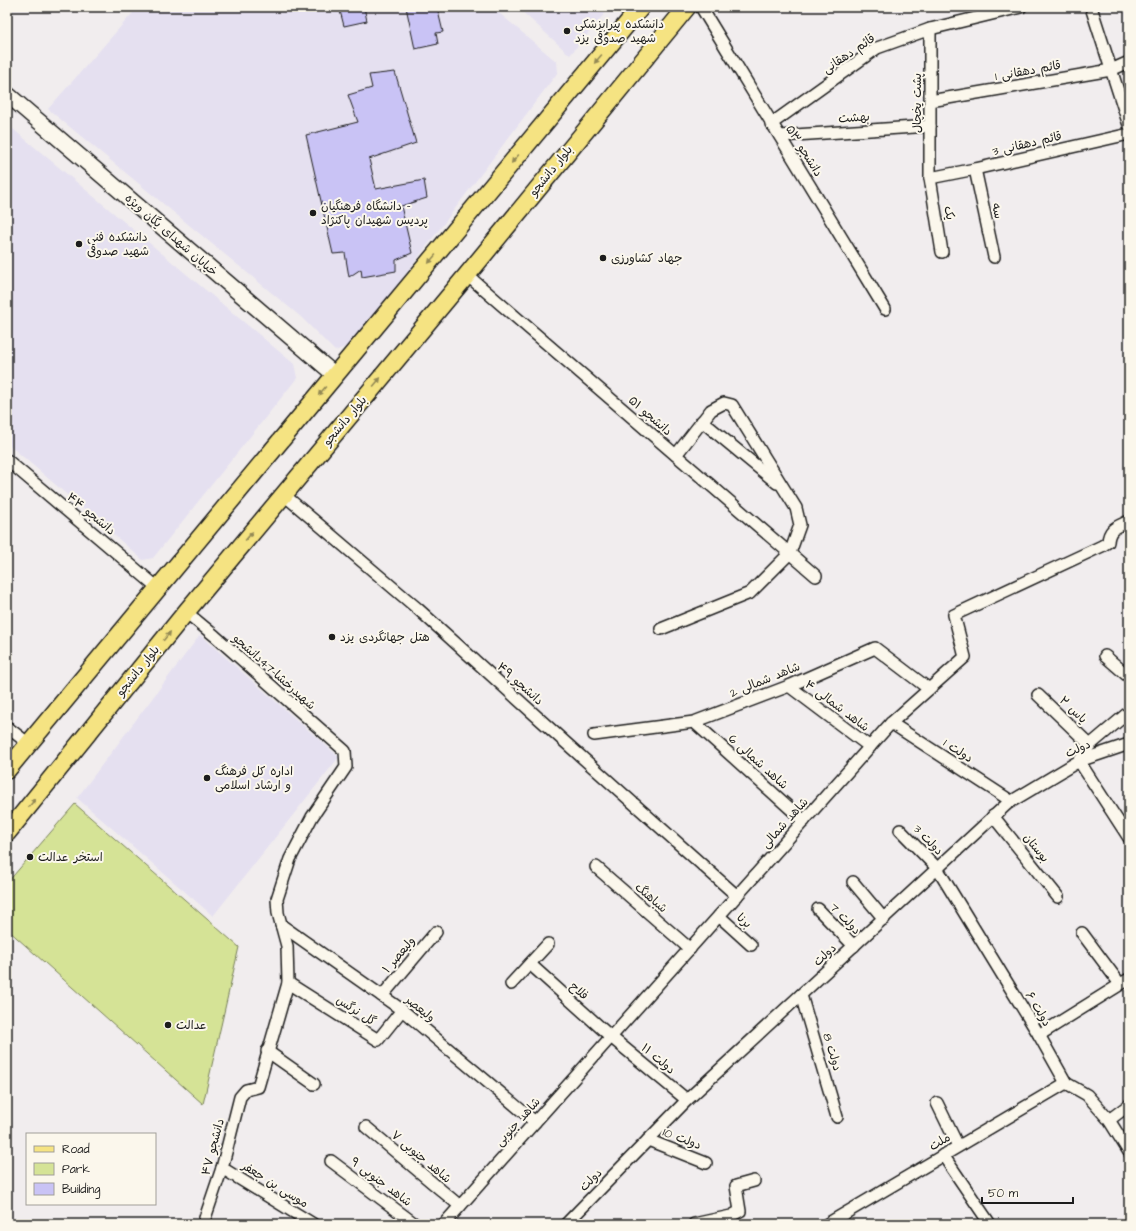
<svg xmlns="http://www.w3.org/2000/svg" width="1136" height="1231" font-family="'Architects Daughter','Playpen Sans Arabic',sans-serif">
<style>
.built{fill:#e5e0f0}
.green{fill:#d5e396;stroke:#788059}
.building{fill:#c9c3f5;stroke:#1c1c1c}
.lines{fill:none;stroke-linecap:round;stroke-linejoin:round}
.street-casing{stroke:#1c1c1c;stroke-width:14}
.secondary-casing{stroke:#1c1c1c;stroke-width:18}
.primary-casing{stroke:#1c1c1c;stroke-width:20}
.street{stroke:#fbf7ec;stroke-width:11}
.secondary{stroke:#fbf7ec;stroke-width:15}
.primary{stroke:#f5e382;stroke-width:17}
.oneway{fill:#938954}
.poi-dot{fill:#1c1c1c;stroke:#fbf7ec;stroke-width:1.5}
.labels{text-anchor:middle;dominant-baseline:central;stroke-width:4;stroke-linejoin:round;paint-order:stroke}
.poi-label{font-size:12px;fill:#1c1c1c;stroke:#fbf7ec;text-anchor:start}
.street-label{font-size:12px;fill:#1c1c1c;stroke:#fbf7ec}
</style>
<rect width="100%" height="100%" fill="#f1edee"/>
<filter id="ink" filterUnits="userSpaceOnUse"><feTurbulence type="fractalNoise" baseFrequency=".025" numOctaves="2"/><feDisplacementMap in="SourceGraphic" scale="8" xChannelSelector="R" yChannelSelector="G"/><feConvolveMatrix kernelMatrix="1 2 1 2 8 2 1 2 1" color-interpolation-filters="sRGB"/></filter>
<g filter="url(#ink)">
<g class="built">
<path d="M 138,7 L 492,7 L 557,62 L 558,72 L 353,344 L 335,351 L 301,317 L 48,109 Z"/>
<path d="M 517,7 L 610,7 L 570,55 Z"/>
<path d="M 7,124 L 294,364 L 297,378 L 153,558 L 143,560 L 7,443 Z"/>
<path d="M 200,635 L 339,757 L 213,916 L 77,798 Z"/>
</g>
<path class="green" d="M 75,804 L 239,947 L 203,1104 L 7,929 L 7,883 Z"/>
<g class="building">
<path d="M 339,7 L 364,7 L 367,21 L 344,26 Z"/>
<path d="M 406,7 L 437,7 L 443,32 L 436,33 L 438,44 L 415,49 Z"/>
<path d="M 395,72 L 416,143 L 369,159 L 376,189 L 424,180 L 427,198 L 401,206 L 412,253 L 396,260 L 396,271 L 362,277 L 361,269 L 349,277 L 345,253 L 333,254 L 306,135 L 358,122 L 348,95 L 372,88 L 369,75 Z"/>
</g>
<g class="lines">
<defs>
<g id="street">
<path d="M 701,7 L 885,309"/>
<path d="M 1091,7 L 1129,125"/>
<path d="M 930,29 L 930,178 L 942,252"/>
<path d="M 930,101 L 1111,70 L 1129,62"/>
<path d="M 771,124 L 877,48 L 930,29 L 1021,7"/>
<path d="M 780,136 L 930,126"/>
<path d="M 975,169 L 994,257"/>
<path d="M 930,178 L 975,169 L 1129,134"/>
<path d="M 467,275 L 816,576"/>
<path d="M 702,421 L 777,483"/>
<path d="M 7,460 L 158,588"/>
<path d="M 283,494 L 418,609 L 566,743 L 737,896"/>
<path d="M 186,612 L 215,636 L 345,751 L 346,767 L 312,817 L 290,859 L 277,899 L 278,913 L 287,946 L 288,983 L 258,1087 L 246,1090 L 240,1097 L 222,1168 L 203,1224"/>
<path d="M 661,629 L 750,593 L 790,553 L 800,525 L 796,508 L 732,405 L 724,403 L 711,410 L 676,455"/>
<path d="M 1105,656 L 1129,677"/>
<path d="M 789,686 L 870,747"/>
<path d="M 1038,695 L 1090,745"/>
<path d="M 1129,712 L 1090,745 L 1079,761 L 1129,838"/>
<path d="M 694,722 L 804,821"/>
<path d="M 891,723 L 1011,801"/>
<path d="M 7,727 L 29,744"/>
<path d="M 594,735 L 694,722 L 789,686 L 875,648 L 929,689"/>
<path d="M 993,816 L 1058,897"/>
<path d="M 900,830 L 937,868 L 1039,1035 L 1066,1083 L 1087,1095 L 1109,1120 L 1129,1152"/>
<path d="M 596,867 L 690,949"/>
<path d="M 853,882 L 884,919"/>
<path d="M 818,909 L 854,946"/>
<path d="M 719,916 L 751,945"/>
<path d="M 281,925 L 402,1010 L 535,1122"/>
<path d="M 1082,933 L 1120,984"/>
<path d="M 530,964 L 611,1037 L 687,1100"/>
<path d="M 288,983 L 378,1040 L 402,1010"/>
<path d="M 511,984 L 548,944"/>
<path d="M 801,995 L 837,1117"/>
<path d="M 382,996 L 436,932"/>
<path d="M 1039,1035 L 1129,979"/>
<path d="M 267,1051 L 314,1084"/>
<path d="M 937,1103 L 958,1146"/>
<path d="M 1109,1120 L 1129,1105"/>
<path d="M 366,1127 L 460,1206"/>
<path d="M 648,1140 L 706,1163"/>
<path d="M 943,1155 L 990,1224"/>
<path d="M 331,1161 L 415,1224"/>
<path d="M 222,1168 L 313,1224"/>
<path d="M 444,1224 L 891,723 L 965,657 L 954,615 L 1102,546 L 1108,542 C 1109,528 1117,527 1129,521"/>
<path d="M 566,1224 L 687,1100 L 1007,804 L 1079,761 L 1129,744"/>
<path d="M 694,1224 L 731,1216 L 740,1211 L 736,1186 L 754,1181"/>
<path d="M 827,1224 L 1066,1083"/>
</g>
<path id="secondary" d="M 7,94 L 335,375"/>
<g id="primary">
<path d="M 7,770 L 641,7"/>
<path d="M 7,833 L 186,612 L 467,275 L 687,7"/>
</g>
</defs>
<use href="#street" class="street-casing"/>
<use href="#secondary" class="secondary-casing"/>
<use href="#primary" class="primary-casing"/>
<use href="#street" class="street"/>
<use href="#secondary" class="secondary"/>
<use href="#primary" class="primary"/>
</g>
<defs><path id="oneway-solid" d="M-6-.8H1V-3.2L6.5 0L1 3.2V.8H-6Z"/></defs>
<g class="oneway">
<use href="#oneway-solid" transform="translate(598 59) rotate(130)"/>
<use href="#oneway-solid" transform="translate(515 159) rotate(130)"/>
<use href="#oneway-solid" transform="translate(432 259) rotate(130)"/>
<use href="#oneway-solid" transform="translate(377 382) rotate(-50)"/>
<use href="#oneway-solid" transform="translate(322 391) rotate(130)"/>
<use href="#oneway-solid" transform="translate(249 536) rotate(-50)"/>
<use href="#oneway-solid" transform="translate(167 636) rotate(-51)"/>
<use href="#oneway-solid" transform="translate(32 803) rotate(-51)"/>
</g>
</g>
<g class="poi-dot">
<circle cx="567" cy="31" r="4"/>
<circle cx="313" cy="213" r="4"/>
<circle cx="79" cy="244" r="4"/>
<circle cx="603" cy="258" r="4"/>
<circle cx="332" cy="637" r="4"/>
<circle cx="207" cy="778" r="4"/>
<circle cx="30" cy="857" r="4"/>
<circle cx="168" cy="1025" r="4"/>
</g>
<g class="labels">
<g class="poi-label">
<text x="575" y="24">دانشکده پیراپزشکی<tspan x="575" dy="14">شهید صدوقی یزد</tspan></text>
<text x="321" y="206">دانشگاه فرهنگیان -<tspan x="321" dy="14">پردیس شهیدان پاکنژاد</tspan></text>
<text x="87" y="237">دانشکده فنی<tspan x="87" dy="14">شهید صدوقی</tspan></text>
<text x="611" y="258">جهاد کشاورزی</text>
<text x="340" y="637">هتل جهانگردی یزد</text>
<text x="215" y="771">اداره کل فرهنگ<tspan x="215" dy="14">و ارشاد اسلامی</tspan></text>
<text x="38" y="857">استخر عدالت</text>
<text x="176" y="1025">عدالت</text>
</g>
<g class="street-label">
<text transform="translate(849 54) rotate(-34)">قائم دهقانی</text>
<text transform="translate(1028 71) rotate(-10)">قائم دهقانی 1</text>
<text transform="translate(917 103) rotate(-90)">پشت یخچال</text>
<text transform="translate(854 118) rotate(-4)">بهشت</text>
<text transform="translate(1027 144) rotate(-13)">قائم دهقانی 3</text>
<text transform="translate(804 151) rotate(58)">دانشجو ۵۳</text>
<text transform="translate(551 171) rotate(-51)">بلوار دانشجو</text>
<text transform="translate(997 211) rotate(78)">سه</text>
<text transform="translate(949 213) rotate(80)">یک</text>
<text transform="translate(171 235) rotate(41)">خیابان شهدای یگان ویژه</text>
<text transform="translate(650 416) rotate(41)">دانشجو ۵۱</text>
<text transform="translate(345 421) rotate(-50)">بلوار دانشجو</text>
<text transform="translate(91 514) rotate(40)">دانشجو ۴۴</text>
<text transform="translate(138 671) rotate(-51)">بلوار دانشجو</text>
<text transform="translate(274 672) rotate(42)">شهیدرخشا-47دانشجو</text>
<text transform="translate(765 680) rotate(-22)">شاهد شمالی 2</text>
<text transform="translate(520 684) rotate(42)">دانشجو ۴۹</text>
<text transform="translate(837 706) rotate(37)">شاهد شمالی ۴</text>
<text transform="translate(1073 710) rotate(44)">یاس ۲</text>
<text transform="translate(1078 749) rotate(-24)">دولت</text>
<text transform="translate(958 751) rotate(33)">دولت 1</text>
<text transform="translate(758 762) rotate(42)">شاهد شمالی 6</text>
<text transform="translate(785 823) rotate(-48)">شاهد شمالی</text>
<text transform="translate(928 840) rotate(46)">دولت 3</text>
<text transform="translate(1036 848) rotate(51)">بوستان</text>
<text transform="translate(651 898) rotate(41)">شباهنگ</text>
<text transform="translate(845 919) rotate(46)">دولت 7</text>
<text transform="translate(744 921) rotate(42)">برنا</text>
<text transform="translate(399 955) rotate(-50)">ولیعصر ۱</text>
<text transform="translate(825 955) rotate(-43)">دولت</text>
<text transform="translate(579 991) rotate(42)">فلاح</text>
<text transform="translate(420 1009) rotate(39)">ولیعصر</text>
<text transform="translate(1038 1009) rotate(59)">دولت ۶</text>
<text transform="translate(356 1011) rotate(33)">گل نرگس</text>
<text transform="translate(832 1052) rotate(73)">دولت 8</text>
<text transform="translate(658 1059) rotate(40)">دولت ۱۱</text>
<text transform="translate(518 1122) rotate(-48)">شاهد جنوبی</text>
<text transform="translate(682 1139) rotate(21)">دولت 10</text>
<text transform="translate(940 1142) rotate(-31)">ملت</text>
<text transform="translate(213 1147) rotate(-75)">دانشجو ۴۷</text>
<text transform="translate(421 1157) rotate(40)">شاهد جنوبی ۷</text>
<text transform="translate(591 1180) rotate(-45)">دولت</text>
<text transform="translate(381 1182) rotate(37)">شاهد جنوبی ۹</text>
<text transform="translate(275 1185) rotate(32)">موسی بن جعفر</text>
</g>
</g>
<rect width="1136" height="1231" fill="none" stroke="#fbf7ec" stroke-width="24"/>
<rect x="12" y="12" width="1112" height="1207" fill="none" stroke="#1c1c1c" stroke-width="1.5" filter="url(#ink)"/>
<rect x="26" y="1133" width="130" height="72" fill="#fbf7ec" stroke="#a29f99"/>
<rect x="34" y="1146" width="20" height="6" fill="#f5e382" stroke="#a29f99"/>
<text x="62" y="1153" font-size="12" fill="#1c1c1c">Road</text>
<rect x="34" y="1163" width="20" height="12" fill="#d5e396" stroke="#a29f99"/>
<text x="62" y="1173" font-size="12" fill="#1c1c1c">Park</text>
<rect x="34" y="1183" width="20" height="12" fill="#c9c3f5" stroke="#a29f99"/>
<text x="62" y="1193" font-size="12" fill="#1c1c1c">Building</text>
<path d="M982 1197v6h91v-6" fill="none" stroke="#1c1c1c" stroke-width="2"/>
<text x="988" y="1197" font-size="12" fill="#1c1c1c" stroke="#fbf7ec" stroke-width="3" paint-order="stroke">50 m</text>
</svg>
